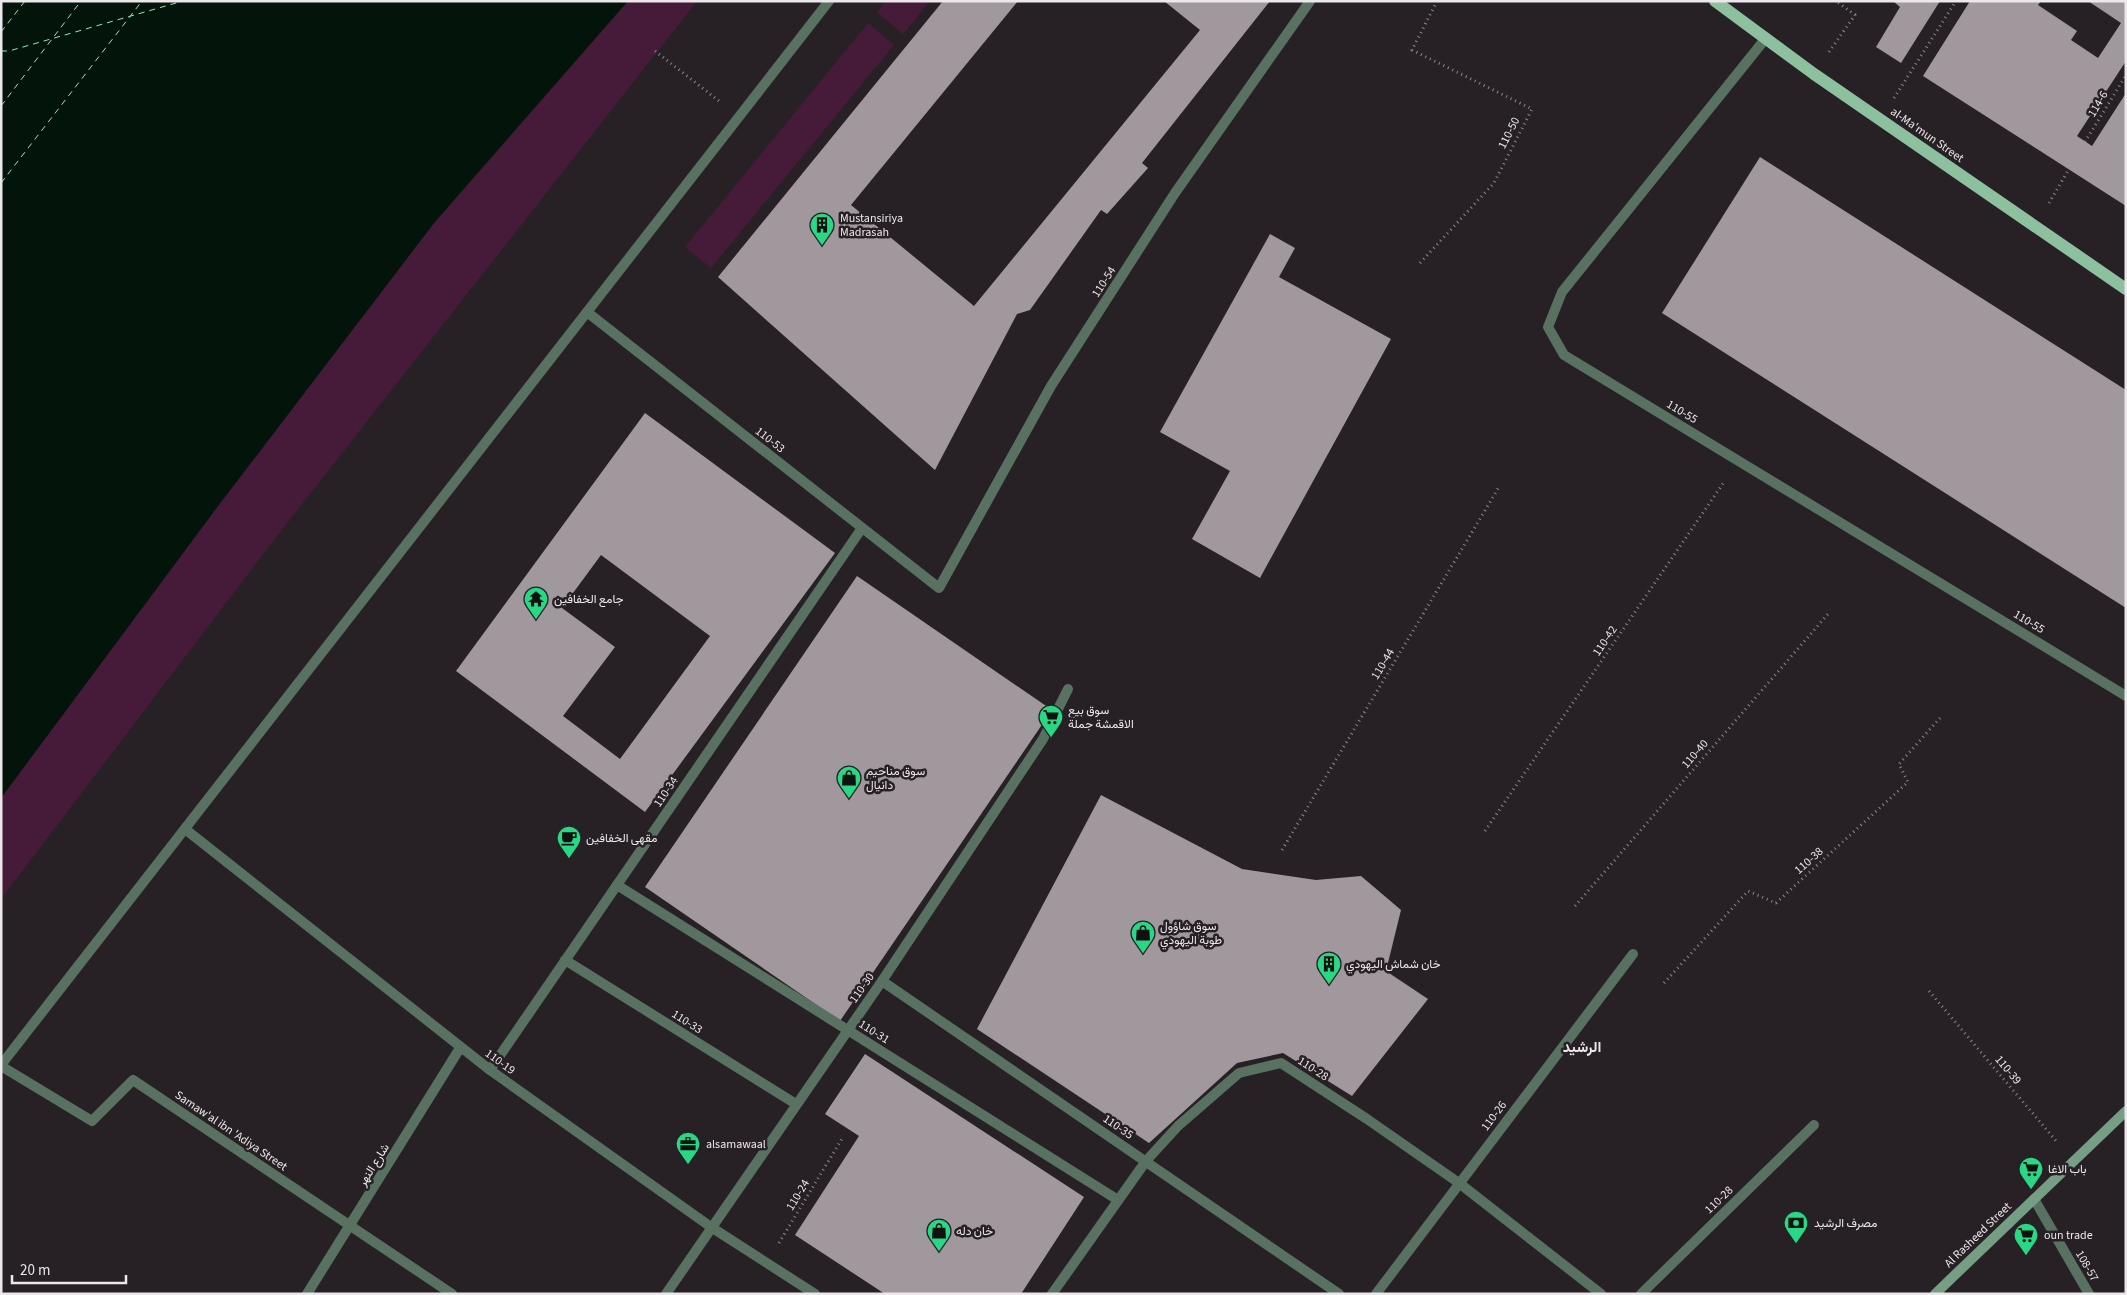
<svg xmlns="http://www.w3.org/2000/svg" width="2127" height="1295" font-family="'Source Sans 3',Vazirmatn,sans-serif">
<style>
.green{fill:#451b39}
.water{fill:#03150a}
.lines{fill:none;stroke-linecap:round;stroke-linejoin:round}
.ferry{stroke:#8fe8b1;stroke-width:1;stroke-dasharray:6 5;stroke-linecap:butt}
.building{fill:#a0989d;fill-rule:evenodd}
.path{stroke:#8c878b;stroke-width:3;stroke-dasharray:1 4;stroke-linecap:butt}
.lane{stroke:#587161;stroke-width:10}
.street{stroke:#587161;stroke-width:10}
.secondary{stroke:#769e84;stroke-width:10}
.primary{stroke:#8cc09f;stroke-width:12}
.labels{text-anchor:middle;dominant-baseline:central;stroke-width:5;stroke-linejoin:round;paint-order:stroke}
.street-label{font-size:12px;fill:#ebe7ea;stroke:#272125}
.poi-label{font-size:12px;fill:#ebe7ea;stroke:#272125;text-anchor:start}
.quarter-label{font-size:15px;font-weight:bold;fill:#ebe7ea;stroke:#272125}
</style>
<rect width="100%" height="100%" fill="#272125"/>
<g class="green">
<path d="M 628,1 L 697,1 L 277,536 L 1,899 L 1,798 L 215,510 L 434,223 Z"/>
<path d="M 886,1 L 930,1 L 903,34 L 877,12 Z"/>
<path d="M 868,23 L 894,45 L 711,268 L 685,247 Z"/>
</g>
<path class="water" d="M 1,1 L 628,1 L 434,223 L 215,510 L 1,798 Z"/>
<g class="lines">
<g class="ferry">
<path d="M 1,32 L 25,1"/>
<path d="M 1,51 L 9,51 L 183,1"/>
<path d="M 1,106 L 81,1"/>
<path d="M 1,183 L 142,1"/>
</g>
</g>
<g class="building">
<path d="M 943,1 L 1018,1 L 851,205 L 974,306 L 1200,30 L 1164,1 L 1270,1 L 1142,163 L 1148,168 L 1107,214 L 1101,210 L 1030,310 L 1017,314 L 935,470 L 718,277 Z"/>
<path d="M 1893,1 L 1940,1 L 1901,63 L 1876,47 L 1900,7 Z"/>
<path d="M 1970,1 L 2041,1 L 2038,5 L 2077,31 L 2071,40 L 2098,58 L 2121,23 L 2088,1 L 2126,1 L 2126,61 L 2077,136 L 2092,146 L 2126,93 L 2126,206 L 1923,76 Z"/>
<path d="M 1760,157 L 2126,390 L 2126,608 L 1662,313 Z"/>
<path d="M 1270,234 L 1295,248 L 1279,277 L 1391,339 L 1260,578 L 1192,539 L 1230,471 L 1160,432 Z"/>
<path d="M 645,413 L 835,553 L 645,812 L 456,671 ZM 601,555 L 710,636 L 620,759 L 563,716 L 615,647 L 562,608 Z"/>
<path d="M 857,576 L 1052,710 L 840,1021 L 645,887 Z"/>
<path d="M 1101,795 L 1242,869 L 1316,880 L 1361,876 L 1401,910 L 1386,971 L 1428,999 L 1352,1096 L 1283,1053 L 1237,1063 L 1149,1143 L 977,1029 Z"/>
<path d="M 865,1054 L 1084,1197 L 1021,1294 L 885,1294 L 795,1235 L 859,1136 L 825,1114 Z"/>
</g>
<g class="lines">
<g class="path">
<path d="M 655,51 L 719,101"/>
<path d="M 1829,52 L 1855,15 L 1836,1"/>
<path d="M 1894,98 L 1956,1"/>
<path d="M 2085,142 L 2126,75"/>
<path d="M 2049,203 L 2069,169"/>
<path d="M 1420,263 L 1494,183 L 1532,109 L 1412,50 L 1437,1"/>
<path d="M 1485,831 L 1724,482"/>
<path d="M 1282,850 L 1499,487"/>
<path d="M 1575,906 L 1828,614"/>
<path d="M 1664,983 L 1748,891 L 1776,903 L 1908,782 L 1899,764 L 1940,718"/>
<path d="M 1929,991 L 2057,1142"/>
<path d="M 779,1243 L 843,1137"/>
</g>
<g class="lane">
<path d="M 1766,38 L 1562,292 L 1548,327 L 1564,355 L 2126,696"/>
<path d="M 587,312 L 939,588 L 1051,386 L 1175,193 L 1310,1"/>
<path d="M 185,829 L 490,1070 L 711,1227 L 815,1294"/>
<path d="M 617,885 L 1118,1200"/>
<path d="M 565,960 L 796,1104"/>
<path d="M 882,981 L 1339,1294"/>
<path d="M 1,1066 L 92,1121 L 133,1080 L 452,1294"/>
<path d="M 490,1070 L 862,528"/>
<path d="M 2034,1199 L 2089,1294"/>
<path d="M 307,1294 L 460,1048"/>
<path d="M 666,1294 L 882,981 L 1043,739 L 1068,689"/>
<path d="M 1052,1294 L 1146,1161 L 1178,1126 L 1239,1073 L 1281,1063 L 1367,1119 L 1459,1183 L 1601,1294"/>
<path d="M 1376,1294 L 1633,954"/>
<path d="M 1641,1294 L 1814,1125"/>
</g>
<path class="street" d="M 1,1065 L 829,1"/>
<path class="secondary" d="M 1935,1294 L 2126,1111"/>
<path class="primary" d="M 1715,1 L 1814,74 L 2126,289"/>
</g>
<defs>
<symbol id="building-pin" viewBox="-11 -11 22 30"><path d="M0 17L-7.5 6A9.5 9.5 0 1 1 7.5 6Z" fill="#29d885" stroke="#272125"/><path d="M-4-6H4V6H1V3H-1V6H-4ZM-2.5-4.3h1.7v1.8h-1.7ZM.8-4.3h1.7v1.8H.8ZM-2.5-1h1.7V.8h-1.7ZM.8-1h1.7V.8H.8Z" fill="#111"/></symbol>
<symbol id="temple-pin" viewBox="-11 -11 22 30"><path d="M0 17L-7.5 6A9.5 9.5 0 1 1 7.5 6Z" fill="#29d885" stroke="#272125"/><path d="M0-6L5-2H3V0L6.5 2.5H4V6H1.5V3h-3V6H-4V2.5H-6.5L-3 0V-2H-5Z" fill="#111"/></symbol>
<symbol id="supermarket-pin" viewBox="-11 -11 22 30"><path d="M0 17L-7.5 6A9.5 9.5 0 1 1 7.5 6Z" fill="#29d885" stroke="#272125"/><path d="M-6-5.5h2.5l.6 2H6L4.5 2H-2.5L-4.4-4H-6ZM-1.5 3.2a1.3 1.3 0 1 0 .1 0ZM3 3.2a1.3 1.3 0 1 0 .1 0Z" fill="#111"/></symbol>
<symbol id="shop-pin" viewBox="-11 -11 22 30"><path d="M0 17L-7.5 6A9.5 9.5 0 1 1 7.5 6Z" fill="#29d885" stroke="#272125"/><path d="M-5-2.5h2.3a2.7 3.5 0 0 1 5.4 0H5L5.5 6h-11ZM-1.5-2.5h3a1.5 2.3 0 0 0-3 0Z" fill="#111"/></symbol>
<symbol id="cafe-pin" viewBox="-11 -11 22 30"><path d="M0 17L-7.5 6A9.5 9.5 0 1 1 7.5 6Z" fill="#29d885" stroke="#272125"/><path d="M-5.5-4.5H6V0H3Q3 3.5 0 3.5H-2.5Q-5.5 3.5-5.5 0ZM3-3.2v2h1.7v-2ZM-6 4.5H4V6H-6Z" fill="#111"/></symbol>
<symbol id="office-pin" viewBox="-11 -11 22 30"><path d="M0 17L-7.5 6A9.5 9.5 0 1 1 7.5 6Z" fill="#29d885" stroke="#272125"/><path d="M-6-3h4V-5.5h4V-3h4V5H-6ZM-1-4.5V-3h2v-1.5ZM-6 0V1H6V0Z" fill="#111"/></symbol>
<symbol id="bank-pin" viewBox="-11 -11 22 30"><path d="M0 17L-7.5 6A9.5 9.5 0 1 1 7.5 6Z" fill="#29d885" stroke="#272125"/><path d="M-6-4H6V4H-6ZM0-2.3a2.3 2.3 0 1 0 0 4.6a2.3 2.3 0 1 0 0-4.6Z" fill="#111"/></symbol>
</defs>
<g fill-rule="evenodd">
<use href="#building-pin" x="808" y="211" width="28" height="38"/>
<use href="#temple-pin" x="522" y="585" width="28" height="38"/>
<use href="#supermarket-pin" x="1037" y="703" width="28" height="38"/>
<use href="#shop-pin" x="835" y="764" width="28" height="38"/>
<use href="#cafe-pin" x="555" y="824" width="28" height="38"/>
<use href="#shop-pin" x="1129" y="919" width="28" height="38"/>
<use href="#building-pin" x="1315" y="950" width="28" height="38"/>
<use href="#office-pin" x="674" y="1130" width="28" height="38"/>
<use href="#supermarket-pin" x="2017" y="1155" width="28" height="38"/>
<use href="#bank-pin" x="1782" y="1209" width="28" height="38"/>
<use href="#shop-pin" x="925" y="1217" width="28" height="38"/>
<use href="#supermarket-pin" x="2012" y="1221" width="28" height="38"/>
</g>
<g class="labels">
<g class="street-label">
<text transform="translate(2098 104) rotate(-59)">114-6</text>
<text transform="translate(1509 133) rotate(-63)">110-50</text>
<text transform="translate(1927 135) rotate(35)">al-Ma'mun Street</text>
<text transform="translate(1104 282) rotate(-57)">110-54</text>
<text transform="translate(1682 412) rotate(31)">110-55</text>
<text transform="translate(770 440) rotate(38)">110-53</text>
<text transform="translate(2029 622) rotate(31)">110-55</text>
<text transform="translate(1605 641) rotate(-56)">110-42</text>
<text transform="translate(1383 664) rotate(-59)">110-44</text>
<text transform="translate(1695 754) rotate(-49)">110-40</text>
<text transform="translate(666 792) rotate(-56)">110-34</text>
<text transform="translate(1809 861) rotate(-42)">110-38</text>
<text transform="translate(862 988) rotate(-55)">110-30</text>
<text transform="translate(687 1022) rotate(32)">110-33</text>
<text transform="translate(874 1032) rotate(32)">110-31</text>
<text transform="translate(500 1062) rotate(36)">110-19</text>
<text transform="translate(1313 1069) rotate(33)">110-28</text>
<text transform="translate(2008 1070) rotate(50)">110-39</text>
<text transform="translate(1494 1116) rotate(-53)">110-26</text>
<text transform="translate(1118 1127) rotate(34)">110-35</text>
<text transform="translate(231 1131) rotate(34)">Samaw'al ibn 'Adiya Street</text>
<text transform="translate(374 1165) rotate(-58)">شارع النهر</text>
<text transform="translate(798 1195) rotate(-59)">110-24</text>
<text transform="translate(1719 1200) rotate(-44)">110-28</text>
<text transform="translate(1978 1235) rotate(-44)">Al Rasheed Street</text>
<text transform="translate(2087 1266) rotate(60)">108-57</text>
</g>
<g class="poi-label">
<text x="840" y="218">Mustansiriya<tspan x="840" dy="14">Madrasah</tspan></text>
<text x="554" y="599">جامع الخفافين</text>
<text x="1068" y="710">سوق بيع<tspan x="1068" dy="14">الاقمشة جملة</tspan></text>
<text x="866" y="771">سوق مناحيم<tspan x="866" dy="14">دانيال</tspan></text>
<text x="586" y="838">مقهى الخفافين</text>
<text x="1160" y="926">سوق شاؤول<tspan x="1160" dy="14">طوبة اليهودي</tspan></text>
<text x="1346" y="964">خان شماش اليهودي</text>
<text x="706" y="1144">alsamawaal</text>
<text x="2048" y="1169">باب الاغا</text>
<text x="1814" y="1223">مصرف الرشيد</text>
<text x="956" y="1231">خان دله</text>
<text x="2044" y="1235">oun trade</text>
</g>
<g class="quarter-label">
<text x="1582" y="1047">الرشيد</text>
</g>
</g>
<rect width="2127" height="1295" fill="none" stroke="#ebe7ea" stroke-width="5"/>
<path d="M12 1275v8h114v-8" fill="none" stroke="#ebe7ea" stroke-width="2.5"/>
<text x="20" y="1275" font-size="15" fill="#ebe7ea" stroke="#272125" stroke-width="4" paint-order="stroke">20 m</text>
</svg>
